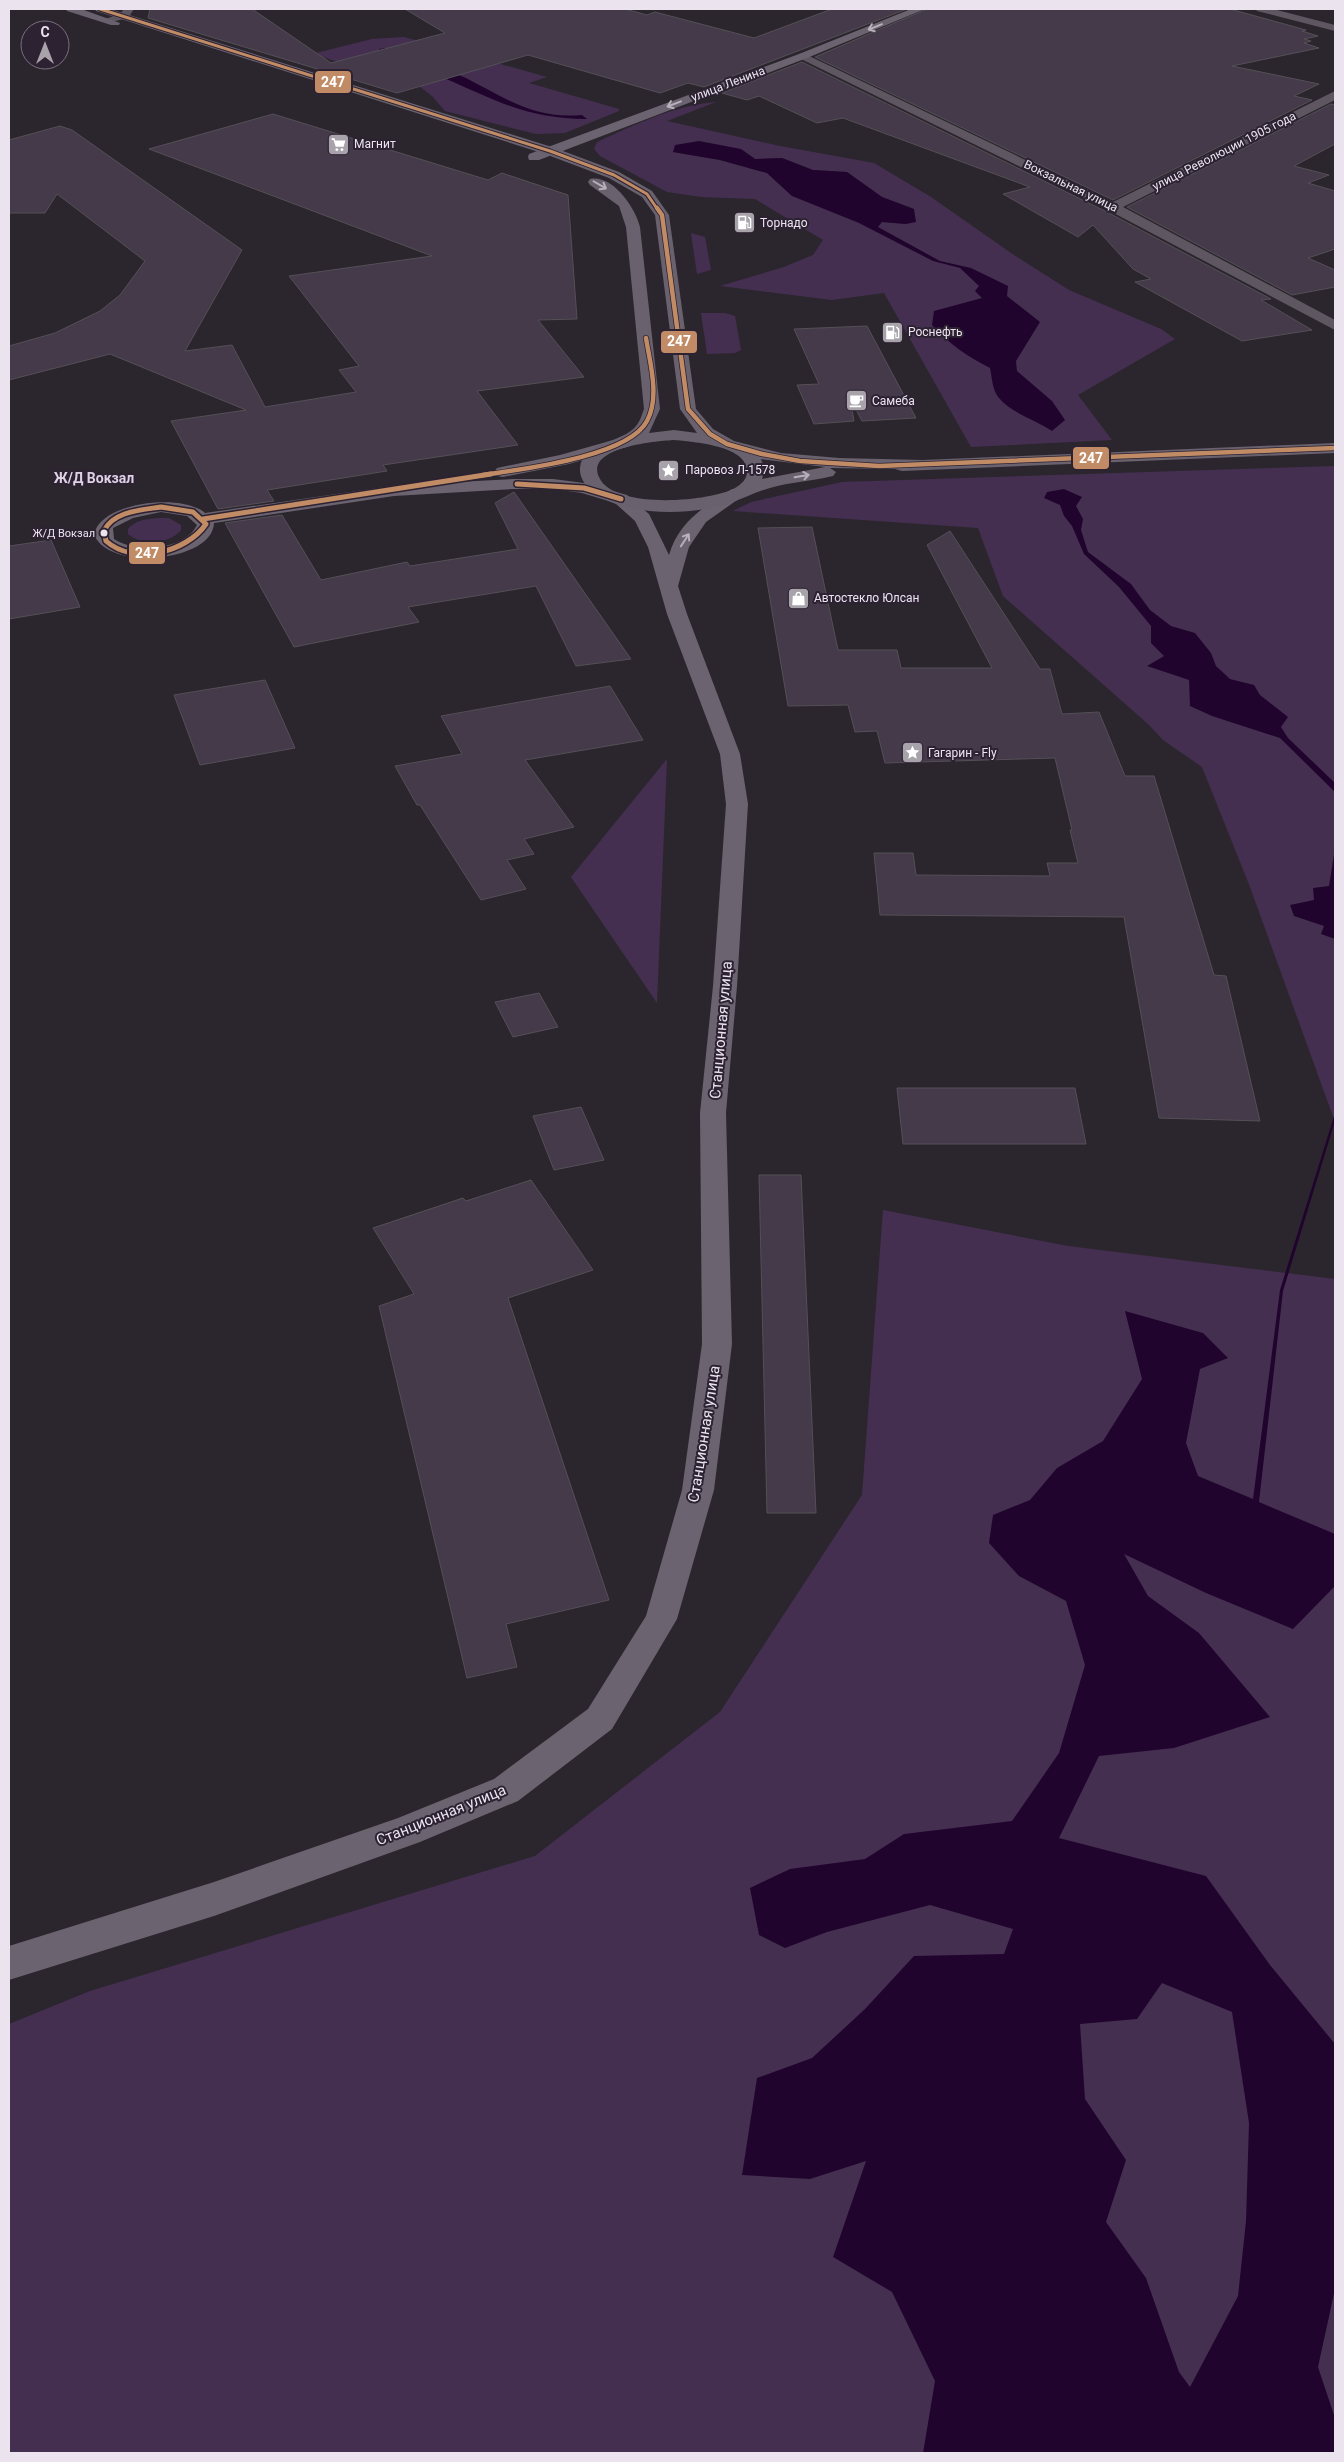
<svg xmlns="http://www.w3.org/2000/svg" width="1344" height="2462" font-family="Roboto,sans-serif">
<style>
.green{fill:#452f51;fill-rule:evenodd}
.water{fill:#21042d;fill-rule:evenodd}
.building{fill:#453a4a;stroke:#545056}
.lines{fill:none;stroke-linecap:round;stroke-linejoin:round}
.street{fill:#5e5762;fill-rule:evenodd}
.secondary{fill:#6b636f;fill-rule:evenodd}
.primary{fill:#69616e;fill-rule:evenodd}
.bus-1-far2-casing{stroke:#2c2232;stroke-width:5}
.bus-1-far1-casing{stroke:#2c2232;stroke-width:6}
.bus-1-casing{stroke:#2c2232;stroke-width:8}
.bus-1-far2{stroke:#c18c65;stroke-width:3}
.bus-1-far1{stroke:#c18c65;stroke-width:4.5}
.bus-1{stroke:#c18c65;stroke-width:5}
.oneway{stroke:#b8b0bc}
.oneway2{stroke:#b7b0bb}
.bus-dot{fill:#ebe4ef;stroke:#2c2232;stroke-width:2}
.labels{text-anchor:middle;dominant-baseline:central;stroke-width:4;stroke-linejoin:round;paint-order:stroke}
.far-bus-label{font-size:11px;fill:#ebe4ef;stroke:#2c2232;text-anchor:end}
.far-street-label{font-size:12px;fill:#ebe4ef;stroke:#2c2232}
.far-poi-label{font-size:12px;fill:#ebe4ef;stroke:#2c2232;text-anchor:start}
.far-neighbourhood-label{font-size:14px;font-weight:bold;fill:#ded1e6;stroke:#2c2232}
.street-label{font-size:15px;fill:#ebe4ef;stroke:#2c2232}
.line-badge{stroke:#2c2232;stroke-width:2}
.badge-label{font-size:14px;text-anchor:middle;font-weight:bold;fill:#fff}
</style>
<rect width="100%" height="100%" fill="#2b262e"/>
<g class="green">
<path d="M 404,37 L 547,77 L 529,83 L 619,109 L 619,111 L 565,133 L 536,134 L 445,111 L 432,96 L 419,86 L 312,54 L 372,39 Z"/>
<path d="M 716,102 L 667,121 L 780,146 L 874,163 L 931,197 L 1011,253 L 1069,290 L 1161,329 L 1175,339 L 1078,395 L 1112,440 L 971,447 L 884,293 L 832,300 L 720,286 L 784,267 L 813,255 L 823,240 L 755,199 L 701,197 L 667,192 L 600,156 L 594,149 L 597,142 C 635,125 674,105 716,102 ZM 741,149 L 755,159 L 782,158 L 812,170 L 847,172 L 882,197 L 914,209 L 906,224 L 882,222 L 812,203 L 792,196 L 767,173 L 720,160 L 673,152 Z"/>
<path d="M 691,233 L 705,237 L 711,270 L 697,274 Z"/>
<path d="M 701,313 L 725,313 L 735,316 L 741,350 L 735,353 L 707,354 Z"/>
<path d="M 1335,466 L 1335,1122 L 1250,887 L 1202,767 L 1163,740 L 1148,724 L 1003,596 L 978,528 L 733,511 L 751,502 L 842,482 Z"/>
<path d="M 158,518 L 169,518 L 181,525 L 181,530 C 170,544 141,546 128,534 L 128,529 C 135,520 147,519 158,518 Z"/>
<path d="M 667,759 L 657,1003 L 571,877 Z"/>
<path d="M 883,1210 L 1068,1246 L 1335,1279 L 1335,2453 L 9,2453 L 9,2024 L 90,1991 L 535,1856 L 720,1712 L 862,1495 Z"/>
</g>
<g class="water">
<path d="M 386,48 L 393,53 C 414,61 447,69 466,78 C 507,99 534,119 582,115 L 587,119 C 528,119 497,101 444,78 C 423,68 401,61 379,53 L 379,49 Z"/>
<path d="M 699,141 L 741,149 L 755,159 L 782,158 L 813,170 L 847,172 L 882,197 L 914,209 L 916,222 L 906,224 L 882,222 L 878,227 L 940,261 L 971,268 L 1008,286 L 1007,296 L 1040,322 L 1016,361 L 1017,371 L 1052,401 L 1065,420 L 1052,431 C 1036,420 1011,413 999,398 C 992,390 992,377 990,368 C 967,356 949,344 932,325 L 934,311 L 982,298 L 975,291 L 979,286 L 960,268 L 933,261 L 859,223 L 792,196 L 767,173 L 720,160 L 673,152 L 675,145 Z"/>
<path d="M 1064,489 L 1082,497 L 1076,506 L 1083,519 L 1081,530 L 1088,552 L 1131,584 L 1150,610 L 1171,626 L 1195,633 L 1211,653 L 1216,666 L 1230,679 L 1254,685 L 1260,695 L 1288,717 L 1281,727 L 1288,738 L 1335,783 L 1335,792 L 1280,738 L 1212,716 L 1190,706 L 1189,680 L 1147,666 L 1164,656 L 1151,643 L 1151,626 L 1119,587 L 1084,554 L 1072,526 L 1064,516 L 1060,505 L 1044,498 L 1047,492 Z"/>
<path d="M 1335,848 L 1335,939 L 1321,934 L 1324,926 L 1294,916 L 1290,905 L 1314,900 L 1313,888 L 1329,886 Z"/>
<path d="M 1335,1113 L 1335,1121 L 1283,1291 L 1259,1502 L 1335,1534 L 1335,1586 L 1293,1629 L 1206,1593 L 1124,1554 L 1148,1596 L 1199,1633 L 1270,1717 L 1174,1748 L 1099,1756 L 1059,1838 L 1206,1876 L 1270,1965 L 1335,2044 L 1335,2289 L 1318,2367 L 1335,2418 L 1335,2453 L 923,2453 L 935,2381 L 892,2292 L 833,2257 L 866,2161 L 810,2179 L 742,2175 L 757,2078 L 812,2058 L 865,2009 L 914,1956 L 1004,1954 L 1013,1929 L 930,1905 L 827,1932 L 785,1948 L 759,1935 L 750,1888 L 790,1869 L 865,1859 L 904,1834 L 1012,1821 L 1059,1753 L 1085,1665 L 1066,1601 L 1019,1576 L 989,1543 L 993,1515 L 1030,1500 L 1057,1468 L 1103,1441 L 1142,1379 L 1125,1311 L 1203,1333 L 1228,1358 L 1200,1369 L 1186,1443 L 1198,1476 L 1253,1499 L 1280,1290 ZM 1162,1983 L 1232,2012 L 1249,2123 L 1246,2221 L 1238,2296 L 1190,2387 L 1179,2372 L 1146,2278 L 1106,2222 L 1126,2160 L 1085,2099 L 1080,2024 L 1137,2019 Z"/>
</g>
<g class="building">
<path d="M 150,9 L 252,9 L 331,63 L 445,33 L 405,9 L 625,9 L 647,15 L 655,12 L 754,38 L 832,9 L 907,9 L 704,87 L 688,83 L 660,93 L 528,55 L 397,93 L 148,18 Z"/>
<path d="M 927,9 L 1230,9 L 1306,30 L 1302,31 L 1318,36 L 1304,39 L 1311,41 L 1304,43 L 1319,48 L 1232,66 L 1319,84 L 1294,96 L 1312,100 L 1113,200 L 815,57 Z"/>
<path d="M 802,62 L 1107,212 L 1271,299 L 1261,300 L 1312,330 L 1242,341 L 1135,282 L 1151,279 L 1133,269 L 1093,225 L 1078,237 L 1003,194 L 1030,187 L 843,118 L 817,123 L 759,96 L 747,100 L 722,93 Z"/>
<path d="M 1331,104 L 1335,105 L 1335,144 L 1294,166 L 1329,175 L 1308,183 L 1335,191 L 1335,249 L 1308,258 L 1335,270 L 1335,287 L 1292,295 L 1127,207 Z"/>
<path d="M 273,114 L 488,180 L 502,173 L 568,195 L 577,319 L 538,320 L 584,377 L 477,391 L 518,445 L 383,465 L 387,471 L 267,490 L 274,501 L 218,509 L 171,421 L 246,410 L 110,354 L 9,380 L 9,346 L 55,333 L 100,311 L 120,295 L 145,261 L 57,194 L 45,213 L 9,213 L 9,140 L 60,126 L 72,130 L 242,250 L 185,351 L 232,345 L 265,407 L 356,392 L 339,370 L 359,366 L 289,276 L 432,256 L 149,149 Z"/>
<path d="M 867,326 L 916,418 L 862,421 L 850,398 L 854,421 L 814,424 L 797,385 L 819,384 L 794,329 Z"/>
<path d="M 514,492 L 631,659 L 576,666 L 536,586 L 408,607 L 419,622 L 294,647 L 225,523 L 282,515 L 321,580 L 407,562 L 410,566 L 518,549 L 495,503 Z"/>
<path d="M 812,527 L 838,650 L 897,650 L 901,668 L 992,668 L 927,545 L 950,531 L 1040,669 L 1050,669 L 1062,714 L 1099,712 L 1125,776 L 1154,776 L 1214,975 L 1226,976 L 1260,1121 L 1159,1118 L 1124,917 L 880,915 L 874,853 L 913,853 L 916,875 L 1050,876 L 1047,863 L 1078,863 L 1070,830 L 1072,830 L 1055,758 L 885,763 L 877,731 L 855,732 L 848,705 L 788,706 L 758,528 Z"/>
<path d="M 51,540 L 80,607 L 9,619 L 9,546 Z"/>
<path d="M 265,680 L 295,748 L 200,765 L 174,695 Z"/>
<path d="M 610,686 L 643,740 L 525,760 L 574,827 L 524,839 L 534,854 L 507,860 L 526,889 L 481,900 L 420,805 L 417,805 L 395,766 L 462,754 L 441,716 Z"/>
<path d="M 539,993 L 558,1027 L 513,1037 L 495,1002 Z"/>
<path d="M 897,1088 L 1075,1088 L 1086,1144 L 903,1144 Z"/>
<path d="M 581,1107 L 604,1160 L 554,1170 L 533,1116 Z"/>
<path d="M 759,1175 L 801,1175 L 816,1513 L 767,1513 Z"/>
<path d="M 531,1180 L 593,1270 L 508,1298 L 609,1600 L 506,1624 L 517,1667 L 467,1678 L 379,1306 L 414,1294 L 373,1228 L 463,1198 L 466,1201 Z"/>
</g>
<g class="lines">
<g class="street">
<path d="M 124,9 L 134,9 L 128,18 L 107,23 L 102,20 L 120,14 Z"/>
<path d="M 1256,9 L 1273,9 L 1335,25 L 1335,31 L 1257,11 Z"/>
<path d="M 803,53 L 1113,202 L 1335,91 L 1335,100 L 1123,207 L 1335,320 L 1335,330 L 1108,210 L 799,58 L 799,54 Z"/>
</g>
<g class="secondary">
<path d="M 911,9 L 925,9 L 807,58 L 539,160 L 529,160 L 528,157 L 529,154 L 799,54 Z"/>
<path d="M 624,437 L 630,438 L 632,442 L 630,446 L 569,464 L 503,477 L 497,476 L 494,472 L 497,468 L 560,455 Z"/>
<path d="M 514,479 L 553,479 L 584,483 L 627,495 L 649,514 L 669,555 C 679,521 704,507 732,489 L 744,489 L 747,493 L 706,522 L 689,547 L 678,586 L 687,614 L 740,754 L 748,804 L 737,986 L 726,1113 L 732,1344 L 714,1490 L 677,1619 L 612,1729 L 518,1801 L 420,1842 L 214,1916 L 9,1980 L 9,1946 L 214,1882 L 398,1818 L 494,1779 L 588,1709 L 646,1616 L 682,1490 L 702,1344 L 700,1113 L 713,986 L 726,804 L 720,754 L 667,614 L 648,547 L 635,521 L 615,503 L 582,493 L 553,489 L 514,489 L 394,496 L 214,523 C 213,562 107,572 94,534 C 102,501 183,493 205,513 L 412,483 L 418,484 ZM 161,512 L 187,516 L 197,525 C 184,551 135,553 114,539 L 113,528 L 133,518 Z"/>
</g>
<g class="primary">
<path d="M 66,9 L 81,9 L 120,23 L 119,25 L 111,25 L 67,11 Z"/>
<path d="M 95,9 L 110,9 L 555,148 L 619,172 L 652,191 L 669,215 L 696,409 L 713,429 L 734,441 L 781,453 L 839,458 L 923,460 L 1335,443 L 1335,453 L 902,471 L 895,469 L 830,468 L 836,472 L 833,476 C 812,481 790,482 770,488 C 756,492 744,498 731,503 C 691,515 638,517 600,497 C 590,492 579,480 580,468 C 582,442 623,443 636,426 C 640,422 642,414 644,409 L 626,227 L 619,206 L 590,185 L 588,182 L 590,179 C 613,174 636,209 640,227 L 660,409 L 649,433 L 674,430 L 697,433 L 680,409 L 655,215 L 642,197 L 609,178 L 545,154 L 96,11 ZM 674,440 C 693,442 745,445 747,470 C 748,478 742,484 735,488 C 710,502 613,510 599,477 C 585,447 657,441 674,440 ZM 761,459 L 825,467 L 762,479 L 765,470 Z"/>
</g>
<defs>
<path id="bus-1-far2" d="M 100,9 L 550,151 L 614,175 L 647,194 L 658,210"/>
<g id="bus-1-far1">
<path d="M 657,208 L 662,215 L 688,409 L 710,434 L 727,444 L 762,454 L 800,461 L 879,466 L 1335,448"/>
<path d="M 483,475 C 522,469 628,457 647,421 C 660,397 650,363 646,338"/>
</g>
<g id="bus-1">
<path d="M 517,484 L 584,488 L 621,499"/>
<path d="M 161,507 L 193,512 L 206,524 C 187,552 134,566 106,541 L 104,531 C 113,511 142,510 161,507 Z"/>
<path d="M 203,519 L 491,474"/>
</g>
</defs>
<use href="#bus-1-far2" class="bus-1-far2-casing"/>
<use href="#bus-1-far1" class="bus-1-far1-casing"/>
<use href="#bus-1" class="bus-1-casing"/>
<use href="#bus-1-far2" class="bus-1-far2"/>
<use href="#bus-1-far1" class="bus-1-far1"/>
<use href="#bus-1" class="bus-1"/>
</g>
<defs><path id="oneway-shaft" d="M-6 0H5M1.5-3L5.5 0L1.5 3" fill="none" stroke-width="1.6" stroke-linecap="round" stroke-linejoin="round" transform="scale(1.25)"/></defs>
<g class="oneway">
<use href="#oneway-shaft" transform="translate(875 27) rotate(158)"/>
<use href="#oneway-shaft" transform="translate(674 104) rotate(159)"/>
<use href="#oneway-shaft" transform="translate(685 540) rotate(-57)"/>
</g>
<g class="oneway2">
<use href="#oneway-shaft" transform="translate(600 185) rotate(30)"/>
<use href="#oneway-shaft" transform="translate(802 476) rotate(-10)"/>
</g>
<defs>
<symbol id="supermarket-square" viewBox="-11 -11 22 22"><rect x="-9" y="-9" width="18" height="18" rx="4" fill="#a8a2ab" stroke="#2c2232"/><path d="M-6-5.5h2.5l.6 2H6L4.5 2H-2.5L-4.4-4H-6ZM-1.5 3.2a1.3 1.3 0 1 0 .1 0ZM3 3.2a1.3 1.3 0 1 0 .1 0Z" fill="#fff"/></symbol>
<symbol id="fuel-square" viewBox="-11 -11 22 22"><rect x="-9" y="-9" width="18" height="18" rx="4" fill="#a8a2ab" stroke="#2c2232"/><path d="M-5.5-6h7V0h2V4h1.3V-2.5L3-4.5l.8-.8L6-3V5H2.5V1h-1V6h-7ZM-4.2-4.7v3.2H.2V-4.7Z" fill="#fff"/></symbol>
<symbol id="cafe-square" viewBox="-11 -11 22 22"><rect x="-9" y="-9" width="18" height="18" rx="4" fill="#a8a2ab" stroke="#2c2232"/><path d="M-5.5-4.5H6V0H3Q3 3.5 0 3.5H-2.5Q-5.5 3.5-5.5 0ZM3-3.2v2h1.7v-2ZM-6 4.5H4V6H-6Z" fill="#fff"/></symbol>
<symbol id="sight-square" viewBox="-11 -11 22 22"><rect x="-9" y="-9" width="18" height="18" rx="4" fill="#a8a2ab" stroke="#2c2232"/><path d="M0-6L1.8-2.2L6-1.7L2.9 1.2L3.7 5.4L0 3.3L-3.7 5.4L-2.9 1.2L-6-1.7L-1.8-2.2Z" fill="#fff"/></symbol>
<symbol id="shop-square" viewBox="-11 -11 22 22"><rect x="-9" y="-9" width="18" height="18" rx="4" fill="#a8a2ab" stroke="#2c2232"/><path d="M-5-2.5h2.3a2.7 3.5 0 0 1 5.4 0H5L5.5 6h-11ZM-1.5-2.5h3a1.5 2.3 0 0 0-3 0Z" fill="#fff"/></symbol>
</defs>
<g fill-rule="evenodd">
<use href="#supermarket-square" x="326" y="132" width="25" height="25"/>
<use href="#fuel-square" x="732" y="210" width="25" height="25"/>
<use href="#fuel-square" x="880" y="320" width="25" height="25"/>
<use href="#cafe-square" x="844" y="388" width="25" height="25"/>
<use href="#sight-square" x="656" y="458" width="25" height="25"/>
<use href="#shop-square" x="786" y="586" width="25" height="25"/>
<use href="#sight-square" x="900" y="740" width="25" height="25"/>
</g>
<circle class="bus-dot" cx="104" cy="533" r="4.5"/>
<g class="labels">
<g class="far-bus-label">
<text x="95" y="533">Ж/Д Вокзал</text>
</g>
<g class="far-street-label">
<text transform="translate(728 84) rotate(-21)">улица Ленина</text>
<text transform="translate(1224 151) rotate(-27)">улица Революции 1905 года</text>
<text transform="translate(1071 186) rotate(26)">Вокзальная улица</text>
</g>
<g class="far-poi-label">
<text x="354" y="144">Магнит</text>
<text x="760" y="223">Торнадо</text>
<text x="908" y="332">Роснефть</text>
<text x="872" y="401">Самеба</text>
<text x="685" y="470">Паровоз Л-1578</text>
<text x="814" y="598">Автостекло Юлсан</text>
<text x="928" y="753">Гагарин - Fly</text>
</g>
<g class="far-neighbourhood-label">
<text x="94" y="478">Ж/Д Вокзал</text>
</g>
<g class="street-label">
<text transform="translate(721 1030) rotate(-85)">Станционная улица</text>
<text transform="translate(704 1434) rotate(-81)">Станционная улица</text>
<text transform="translate(441 1815) rotate(-22)">Станционная улица</text>
</g>
</g>
<g class="line-badge">
<rect x="314" y="70" width="38" height="24" rx="5" fill="#c18c65"/>
<rect x="660" y="330" width="38" height="24" rx="5" fill="#c18c65"/>
<rect x="1072" y="446" width="38" height="24" rx="5" fill="#c18c65"/>
<rect x="128" y="541" width="38" height="24" rx="5" fill="#c18c65"/>
</g>
<g class="badge-label">
<text x="333" y="87">247</text>
<text x="679" y="346">247</text>
<text x="1091" y="463">247</text>
<text x="147" y="558">247</text>
</g>
<rect width="1344" height="2462" fill="none" stroke="#ebe4ef" stroke-width="20"/>
<g transform="translate(45 45)"><circle r="24" fill="#2c2232" stroke="#78707e"/>
<path d="M0-4L9 19L0 12L-9 19Z" fill="#a8a2ab"/>
<text y="-8" font-size="14" font-weight="bold" text-anchor="middle" fill="#ebe4ef">С</text>
</g>
</svg>
